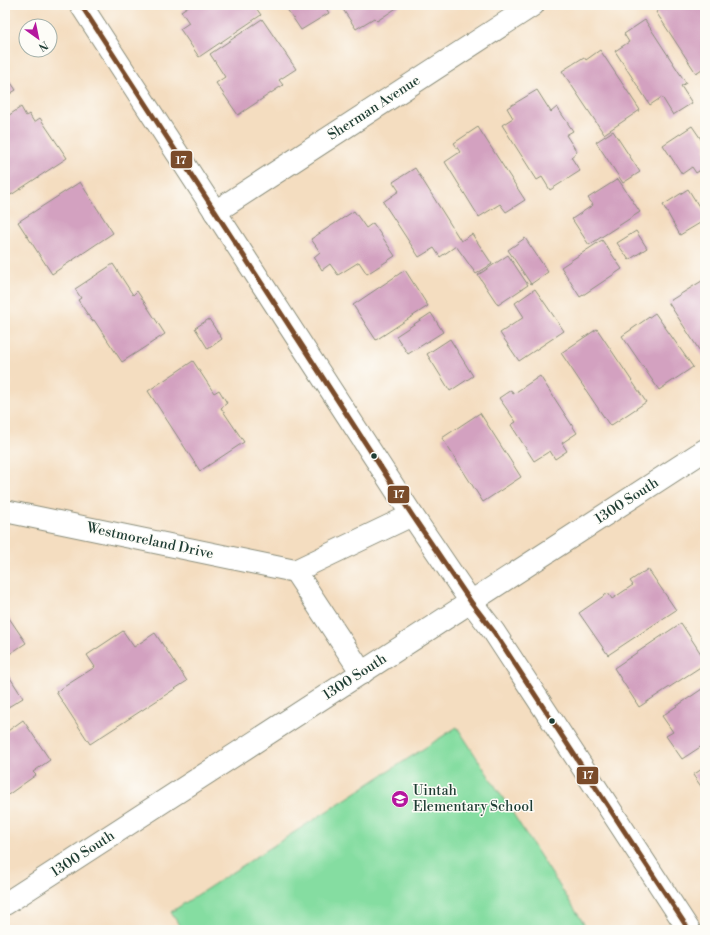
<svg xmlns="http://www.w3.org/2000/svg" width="710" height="935" font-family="'Libre Bodoni',serif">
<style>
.green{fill:#85dda1;stroke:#528d6a}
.building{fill:#d3a1c0}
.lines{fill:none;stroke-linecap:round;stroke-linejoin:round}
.minor-casing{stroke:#8a8d7a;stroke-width:24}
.minor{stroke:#fff;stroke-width:22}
.bus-1-casing{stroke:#fdfcf7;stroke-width:8}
.bus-1{stroke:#7a4b2a;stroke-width:5}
.bus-dot{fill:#1f3d34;stroke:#fdfcf7;stroke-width:1.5}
.labels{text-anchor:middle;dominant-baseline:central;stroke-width:3;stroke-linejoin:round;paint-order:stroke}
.street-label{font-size:14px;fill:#1f3d34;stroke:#fdfcf7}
.poi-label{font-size:14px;fill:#1f3d34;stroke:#fdfcf7;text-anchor:start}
.line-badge{stroke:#fdfcf7;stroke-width:1.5}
.badge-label{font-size:11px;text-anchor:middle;font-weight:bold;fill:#fff}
</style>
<rect width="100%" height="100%" fill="#fdfcf7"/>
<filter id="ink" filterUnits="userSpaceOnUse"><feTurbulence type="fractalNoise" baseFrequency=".025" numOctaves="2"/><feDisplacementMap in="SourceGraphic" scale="8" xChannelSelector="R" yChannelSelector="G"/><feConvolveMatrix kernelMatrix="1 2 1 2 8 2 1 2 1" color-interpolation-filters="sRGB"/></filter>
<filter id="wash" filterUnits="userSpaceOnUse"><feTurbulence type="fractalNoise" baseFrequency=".012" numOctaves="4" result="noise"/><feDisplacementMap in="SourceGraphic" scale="16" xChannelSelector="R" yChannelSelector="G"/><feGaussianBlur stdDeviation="0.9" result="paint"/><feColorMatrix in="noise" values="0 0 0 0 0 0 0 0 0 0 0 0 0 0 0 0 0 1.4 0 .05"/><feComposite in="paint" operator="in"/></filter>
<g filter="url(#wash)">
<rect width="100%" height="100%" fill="#f4ddc0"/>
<path class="green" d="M 457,727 L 588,930 L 182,930 L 171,912 Z"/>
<g id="blocks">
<g class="building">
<path d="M 190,5 L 254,5 L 261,15 L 199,57 L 180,29 L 189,23 L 181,11 Z"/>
<path d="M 287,5 L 324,5 L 329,13 L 301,30 L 285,6 Z"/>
<path d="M 344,5 L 401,5 L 377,21 L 374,18 L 356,29 L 342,8 L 345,7 Z"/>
<path d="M 667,5 L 703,5 L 705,9 L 705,67 L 696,73 L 656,12 Z"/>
<path d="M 262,19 L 296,69 L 279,80 L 283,85 L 238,115 L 216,83 L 225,77 L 210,54 Z"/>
<path d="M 645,20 L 686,83 L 681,86 L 692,103 L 673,115 L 662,97 L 650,105 L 615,51 L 629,42 L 624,34 Z"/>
<path d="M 600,50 L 640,110 L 604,134 L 562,71 L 584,57 L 586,60 Z"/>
<path d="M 5,74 L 16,90 L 5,97 Z"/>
<path d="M 537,90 L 551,112 L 557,107 L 573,131 L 566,135 L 577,152 L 571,157 L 580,171 L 550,190 L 542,177 L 537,180 L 502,125 L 513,118 L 507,108 Z"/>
<path d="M 21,107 L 26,116 L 29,114 L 34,122 L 40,118 L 67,158 L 11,195 L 9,191 L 5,194 L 5,118 Z"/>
<path d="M 692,126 L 705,145 L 705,167 L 696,173 L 692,167 L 682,174 L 663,145 Z"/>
<path d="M 478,127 L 525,200 L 506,212 L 500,204 L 479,217 L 445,162 L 460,152 L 454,143 Z"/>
<path d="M 613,131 L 640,172 L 623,183 L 596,142 Z"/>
<path d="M 415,168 L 461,241 L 472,234 L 492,264 L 476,274 L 456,246 L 440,257 L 434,248 L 419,257 L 383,202 L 399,191 L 393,182 Z"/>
<path d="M 618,179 L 640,212 L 589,245 L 572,219 L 593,205 L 588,198 Z"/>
<path d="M 80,182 L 113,233 L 52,274 L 18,222 Z"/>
<path d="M 688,189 L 705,216 L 705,220 L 680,235 L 663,205 Z"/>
<path d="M 354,211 L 366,228 L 373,223 L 395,256 L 367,274 L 359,262 L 338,275 L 330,264 L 322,270 L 314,257 L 320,252 L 311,239 Z"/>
<path d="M 636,231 L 647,248 L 629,260 L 617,243 Z"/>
<path d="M 525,238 L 548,272 L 531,284 L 508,250 Z"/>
<path d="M 602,240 L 622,269 L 580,297 L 561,267 Z"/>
<path d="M 508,255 L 528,285 L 498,305 L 478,275 Z"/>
<path d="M 113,264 L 133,295 L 137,291 L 165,334 L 122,362 L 94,320 L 92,321 L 78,300 L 81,298 L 75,289 Z"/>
<path d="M 405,270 L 428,306 L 376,340 L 353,305 Z"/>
<path d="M 705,279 L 705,359 L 668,302 Z"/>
<path d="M 535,289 L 564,331 L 519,361 L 500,333 L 524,317 L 515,303 Z"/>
<path d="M 431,313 L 443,332 L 408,354 L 396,336 Z"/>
<path d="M 655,313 L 693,367 L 659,390 L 622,336 Z"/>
<path d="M 209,319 L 222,339 L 208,349 L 195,328 Z"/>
<path d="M 597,329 L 646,402 L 610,426 L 561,353 Z"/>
<path d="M 450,339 L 473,376 L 450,391 L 427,354 Z"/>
<path d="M 193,361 L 214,393 L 219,390 L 227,403 L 221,408 L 244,442 L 200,471 L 148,391 Z"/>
<path d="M 540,376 L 577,433 L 562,443 L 567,451 L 555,459 L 550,451 L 534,461 L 511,425 L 516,422 L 499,398 L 511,390 L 513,394 Z"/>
<path d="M 480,413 L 521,477 L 483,502 L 442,438 Z"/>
<path d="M 648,569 L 676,610 L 608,655 L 579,613 L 608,593 L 612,599 L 633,585 L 630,581 Z"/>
<path d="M 5,612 L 26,643 L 5,657 Z"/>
<path d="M 681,623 L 705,660 L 705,664 L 639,707 L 614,668 Z"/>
<path d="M 123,631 L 134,647 L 155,633 L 187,681 L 90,744 L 56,692 L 95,667 L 87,655 Z"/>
<path d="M 7,673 L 23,698 L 5,709 L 5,674 Z"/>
<path d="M 705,687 L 705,744 L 682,759 L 666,736 L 673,732 L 662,716 Z"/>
<path d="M 23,720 L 50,760 L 33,772 L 36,775 L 5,797 L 5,733 Z"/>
<path d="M 705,767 L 705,792 L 693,775 Z"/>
</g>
</g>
</g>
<g filter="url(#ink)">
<use href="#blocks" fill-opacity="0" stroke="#8a8d7a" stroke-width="1"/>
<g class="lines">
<defs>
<g id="minor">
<path d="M 81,5 L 412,515 L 471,602 L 494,632 L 689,930"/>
<path d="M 215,212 L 533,5"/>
<path d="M 5,511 L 295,571 L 412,515"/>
<path d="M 295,571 L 362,673"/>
<path d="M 5,904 L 705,450"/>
</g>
</defs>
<use href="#minor" class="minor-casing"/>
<use href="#minor" class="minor"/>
<defs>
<path id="bus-1" d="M 81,5 L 412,515 L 471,602 L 494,632 L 689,930"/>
</defs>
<use href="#bus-1" class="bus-1-casing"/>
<use href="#bus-1" class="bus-1"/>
</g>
</g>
<defs>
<symbol id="school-disc" viewBox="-11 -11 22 22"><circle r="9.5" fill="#b5179e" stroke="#fdfcf7"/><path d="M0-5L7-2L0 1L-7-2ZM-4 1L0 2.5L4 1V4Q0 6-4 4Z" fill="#fff"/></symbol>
</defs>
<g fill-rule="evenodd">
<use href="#school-disc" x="390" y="789" width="20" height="20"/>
</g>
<g class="bus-dot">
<circle cx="374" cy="456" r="3.5"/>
<circle cx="552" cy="721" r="3.5"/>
</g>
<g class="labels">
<g class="street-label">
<text transform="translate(374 108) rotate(-33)">Sherman Avenue</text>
<text transform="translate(627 501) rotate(-33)">1300 South</text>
<text transform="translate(150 541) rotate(12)">Westmoreland Drive</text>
<text transform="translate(355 677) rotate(-33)">1300 South</text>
<text transform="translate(83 854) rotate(-33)">1300 South</text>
</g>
<g class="poi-label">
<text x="413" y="791">Uintah<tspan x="413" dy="16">Elementary School</tspan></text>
</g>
</g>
<g class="line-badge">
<rect x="170" y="150" width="23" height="19" rx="4" fill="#7a4b2a"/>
<rect x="387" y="485" width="23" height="19" rx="4" fill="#7a4b2a"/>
<rect x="576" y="766" width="23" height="19" rx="4" fill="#7a4b2a"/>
</g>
<g class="badge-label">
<text x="181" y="164">17</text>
<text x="399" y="498">17</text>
<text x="588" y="779">17</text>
</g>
<rect width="710" height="935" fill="none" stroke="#fdfcf7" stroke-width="20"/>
<g transform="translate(38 38) rotate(147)"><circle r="19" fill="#fdfcf7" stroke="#a4b0a9"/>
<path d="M0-3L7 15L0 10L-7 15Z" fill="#b5179e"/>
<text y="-6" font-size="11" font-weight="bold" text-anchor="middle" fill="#1f3d34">N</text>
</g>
</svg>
